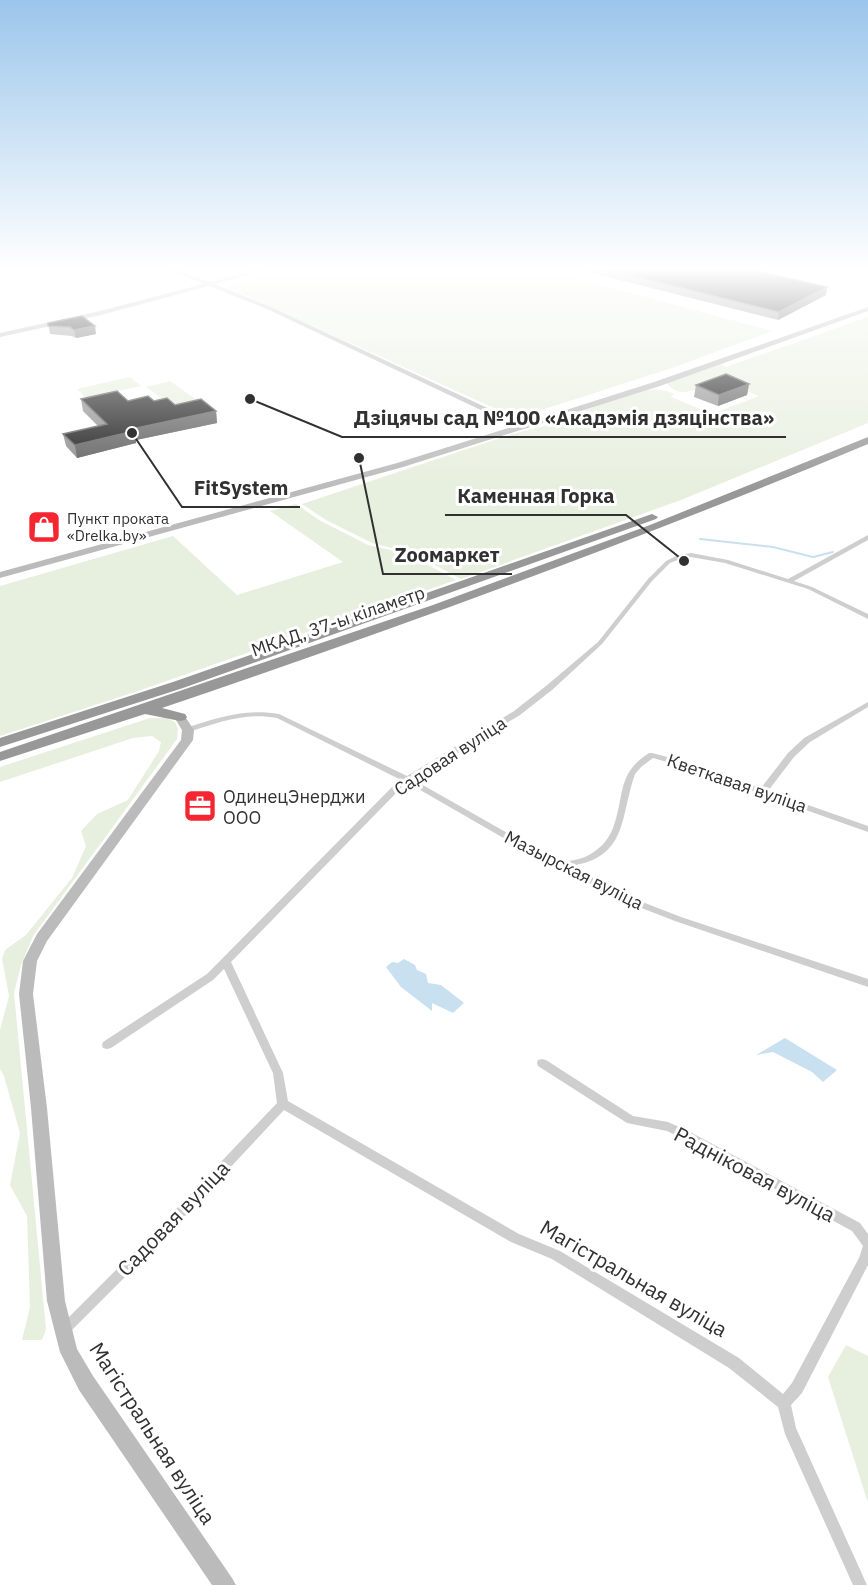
<svg xmlns="http://www.w3.org/2000/svg" width="868" height="1585" font-family="'IBM Plex Sans',sans-serif">
<style>
.green{fill:#e7efde}
.water{fill:#c9e0f0}
.lines{fill:none;stroke-linecap:round;stroke-linejoin:round}
.stream{stroke:#c9e0f0;stroke-width:2}
.street{fill:#cecece;fill-rule:evenodd}
.secondary{fill:#bbb;fill-rule:evenodd}
.highway{fill:#989898;fill-rule:evenodd}
.wall{fill:#8c8c8c}
.shaded-wall{fill:#5d5d5d}
.building{fill:#181818;stroke:#5d5d5d;stroke-width:1.5}
.labels{text-anchor:middle;dominant-baseline:central;stroke-width:6;stroke-linejoin:round;paint-order:stroke}
.far-poi-label{font-size:15px;fill:#313131;stroke:#fff;text-anchor:start}
.street-label{font-size:18px;fill:#313131;stroke:#fff}
.poi-label{font-size:18px;fill:#313131;stroke:#fff;text-anchor:start}
.near-street-label{font-size:21px;fill:#313131;stroke:#fff}
.leader{fill:none;stroke:#313131;stroke-width:2}
.callout-dot{fill:#313131;stroke:#fff;stroke-width:2}
.callout-label{font-size:20px;text-anchor:middle;font-weight:bold;fill:#313131;stroke:#fff;stroke-width:6;stroke-linejoin:round;paint-order:stroke}
</style>
<rect width="100%" height="100%" fill="#fff"/>
<g class="green">
<path d="M 288,268 L 568,268 L 557,273 L 772,331 L 672,368 L 554,406 L 533,412 L 507,414 L 227,287 Z"/>
<path d="M 868,317 L 868,423 L 681,500 L 461,579 L 412,553 L 372,543 L 326,520 L 302,504 L 509,435 L 589,414 L 584,411 C 608,401 650,381 674,394 L 671,397 L 712,414 L 759,396 C 748,392 730,381 719,382 C 703,384 680,403 667,383 L 721,364 L 726,367 Z"/>
<path d="M 130,377 L 141,386 L 86,398 L 77,389 Z"/>
<path d="M 170,381 L 198,401 L 174,407 L 146,387 Z"/>
<path d="M 296,504 L 319,520 L 368,545 L 408,554 L 456,580 L 135,692 L 0,736 L 0,586 L 173,536 L 237,595 L 343,562 L 270,511 Z"/>
<path d="M 150,718 L 166,718 L 175,722 L 178,729 L 177,739 L 33,936 L 21,965 L 14,993 L 46,1329 L 42,1340 L 22,1340 L 30,1307 L 27,1216 L 10,1185 L 20,1133 L 4,1076 L 0,1069 L 0,1030 L 9,996 L 2,959 L 5,950 L 26,935 L 72,878 L 86,846 L 81,831 L 97,814 L 128,800 L 159,751 L 161,742 L 152,736 L 133,738 L 0,782 L 0,767 Z"/>
<path d="M 846,1345 L 868,1356 L 868,1503 L 828,1377 Z"/>
</g>
<g class="water">
<path d="M 404,959 L 415,965 L 417,970 L 426,974 L 428,983 L 441,985 L 464,1003 L 453,1013 L 432,1003 L 432,1011 L 401,987 L 386,967 L 392,962 L 398,963 Z"/>
<path d="M 785,1038 L 837,1070 L 823,1082 L 812,1072 L 773,1052 L 756,1055 Z"/>
</g>
<g class="lines">
<path class="stream" d="M 700,539 L 773,547 L 813,557 L 833,552"/>
<path class="street" d="M 868,535 L 868,540 L 794,581 L 812,587 L 868,614 L 868,619 L 808,589 L 725,563 L 691,557 L 680,559 L 670,563 L 652,581 L 602,644 L 552,690 L 520,715 L 414,780 C 449,800 485,820 521,841 C 530,846 553,860 562,861 C 584,862 605,849 613,828 C 625,796 616,774 649,753 L 652,753 L 687,762 L 761,788 L 788,753 L 804,738 L 868,702 L 868,707 L 810,742 L 794,757 L 768,791 L 868,826 L 868,832 L 681,766 L 653,758 L 641,767 L 635,774 C 620,817 628,858 570,866 L 632,898 L 681,917 L 868,979 L 868,987 L 675,921 L 626,902 L 526,851 L 408,783 L 402,787 L 231,962 L 283,1073 L 288,1101 L 519,1234 L 560,1251 L 739,1358 L 783,1394 L 792,1383 L 859,1258 L 863,1246 L 852,1231 L 684,1139 L 667,1131 L 627,1123 L 538,1066 L 537,1063 L 538,1060 L 542,1059 L 546,1060 L 633,1116 L 668,1122 L 692,1133 L 860,1223 L 868,1234 L 868,1265 L 802,1393 L 791,1405 L 796,1428 L 867,1585 L 853,1585 L 785,1434 L 778,1407 L 729,1368 L 552,1259 L 511,1242 L 284,1110 L 168,1234 L 68,1334 L 64,1336 L 60,1334 L 58,1330 L 60,1326 L 160,1226 L 277,1103 L 273,1073 L 224,969 L 213,980 L 111,1048 L 107,1049 L 103,1048 L 102,1045 L 103,1042 L 207,974 L 396,783 L 401,780 L 277,718 C 243,712 219,723 188,732 L 184,730 L 185,728 C 217,718 245,708 279,714 L 407,776 L 514,711 L 546,686 L 598,642 L 648,579 L 666,561 L 676,556 L 691,553 L 728,560 L 788,579 Z"/>
<g class="secondary">
<path d="M 166,268 L 174,268 L 210,282 L 264,268 L 273,268 L 215,284 L 271,307 L 522,424 L 654,382 L 868,307 L 868,311 L 660,386 L 403,467 L 0,578 L 0,572 L 397,463 L 515,426 L 267,309 L 209,286 L 101,315 L 0,337 L 0,333 L 100,311 L 203,284 Z"/>
<path d="M 861,268 L 868,268 L 868,271 L 862,269 Z"/>
<path d="M 180,714 L 184,715 L 194,730 L 193,740 L 47,941 L 37,961 L 33,994 L 47,1108 L 65,1301 L 77,1349 L 93,1376 L 232,1578 L 236,1585 L 212,1585 L 79,1390 L 60,1352 L 47,1301 L 31,1108 L 19,994 L 23,961 L 37,934 L 181,740 L 182,730 L 174,717 Z"/>
</g>
<g class="highway">
<path d="M 868,437 L 868,444 C 636,541 401,627 162,708 L 185,714 L 187,717 L 185,720 L 180,721 L 145,714 L 0,761 L 0,752 L 433,605 L 650,525 Z"/>
<path d="M 652,514 L 658,517 L 656,519 L 183,688 L 0,747 L 0,738 L 173,682 Z"/>
</g>
</g>
<g class="wall">
<path d="M 580,268 L 745,268 L 826,295 L 778,320 L 580,270 Z"/>
<path d="M 82,316 L 96,334 L 76,338 L 72,336 L 50,334 L 48,323 Z"/>
<path d="M 749,384 L 747,395 L 718,406 L 694,397 L 696,385 Z"/>
<path d="M 81,399 L 154,401 L 216,411 L 217,423 L 136,440 L 136,443 L 77,458 L 66,446 L 63,434 L 98,426 L 83,411 Z"/>
</g>
<g class="shaded-wall">
<path d="M 827,287 L 826,295 L 778,320 L 779,312 Z"/>
<path d="M 95,326 L 96,334 L 76,338 L 74,330 Z"/>
<path d="M 749,384 L 747,395 L 718,406 L 719,395 Z"/>
<path d="M 216,411 L 217,423 L 136,440 L 136,443 L 77,458 L 75,445 L 132,429 Z"/>
</g>
<g class="building">
<path d="M 601,268 L 745,268 L 827,287 L 779,312 Z"/>
<path d="M 82,316 L 95,326 L 74,330 L 70,327 L 48,326 L 48,323 Z"/>
<path d="M 726,374 L 749,384 L 719,395 L 696,385 Z"/>
<path d="M 117,391 L 128,401 L 148,396 L 154,401 L 167,398 L 175,405 L 201,399 L 216,411 L 132,429 L 134,431 L 75,445 L 63,434 L 107,424 L 81,399 Z"/>
</g>
<linearGradient id="sky" x2="0" y2="1"><stop stop-color="#9bc6eb"/><stop offset="0.55" stop-color="#fff"/><stop offset="1" stop-color="#fff" stop-opacity="0"/></linearGradient>
<rect width="868" height="490" fill="url(#sky)"/>
<defs>
<symbol id="shop-square" viewBox="-11 -11 22 22"><rect x="-9" y="-9" width="18" height="18" rx="4" fill="#f62532" stroke="#fff"/><path d="M-5-2.5h2.3a2.7 3.5 0 0 1 5.4 0H5L5.5 6h-11ZM-1.5-2.5h3a1.5 2.3 0 0 0-3 0Z" fill="#fff"/></symbol>
<symbol id="office-square" viewBox="-11 -11 22 22"><rect x="-9" y="-9" width="18" height="18" rx="4" fill="#f62532" stroke="#fff"/><path d="M-6-3h4V-5.5h4V-3h4V5H-6ZM-1-4.5V-3h2v-1.5ZM-6 0V1H6V0Z" fill="#fff"/></symbol>
</defs>
<g fill-rule="evenodd">
<use href="#shop-square" x="25" y="508" width="38" height="38"/>
<use href="#office-square" x="181" y="787" width="38" height="38"/>
</g>
<g class="labels">
<g class="far-poi-label">
<text x="67" y="518">Пункт проката<tspan x="67" dy="17">«Drelka.by»</tspan></text>
</g>
<g class="street-label">
<text transform="translate(338 621) rotate(-19)">МКАД, 37-ы кіламетр</text>
<text transform="translate(450 756) rotate(-33)">Садовая вуліца</text>
<text transform="translate(737 783) rotate(19)">Кветкавая вуліца</text>
<text transform="translate(574 870) rotate(27)">Мазырская вуліца</text>
</g>
<g class="poi-label">
<text x="223" y="796">ОдинецЭнерджи<tspan x="223" dy="21">ООО</tspan></text>
</g>
<g class="near-street-label">
<text transform="translate(755 1174) rotate(28)">Радніковая вуліца</text>
<text transform="translate(173 1218) rotate(-46)">Садовая вуліца</text>
<text transform="translate(634 1278) rotate(30)">Магістральная вуліца</text>
<text transform="translate(153 1433) rotate(57)">Магістральная вуліца</text>
</g>
</g>
<path class="leader" d="M250 399L342 437H786M132 433L182 507H300M684 561L626 515H445M359 458L383 574H512"/>
<g class="callout-dot">
<circle cx="250" cy="399" r="6"/>
<circle cx="132" cy="433" r="6"/>
<circle cx="684" cy="561" r="6"/>
<circle cx="359" cy="458" r="6"/>
</g>
<g class="callout-label">
<text x="564" y="425">Дзіцячы сад №100 «Акадэмія дзяцінства»</text>
<text x="241" y="495">FitSystem</text>
<text x="536" y="503">Каменная Горка</text>
<text x="447" y="562">Zooмаркет</text>
</g>
</svg>
